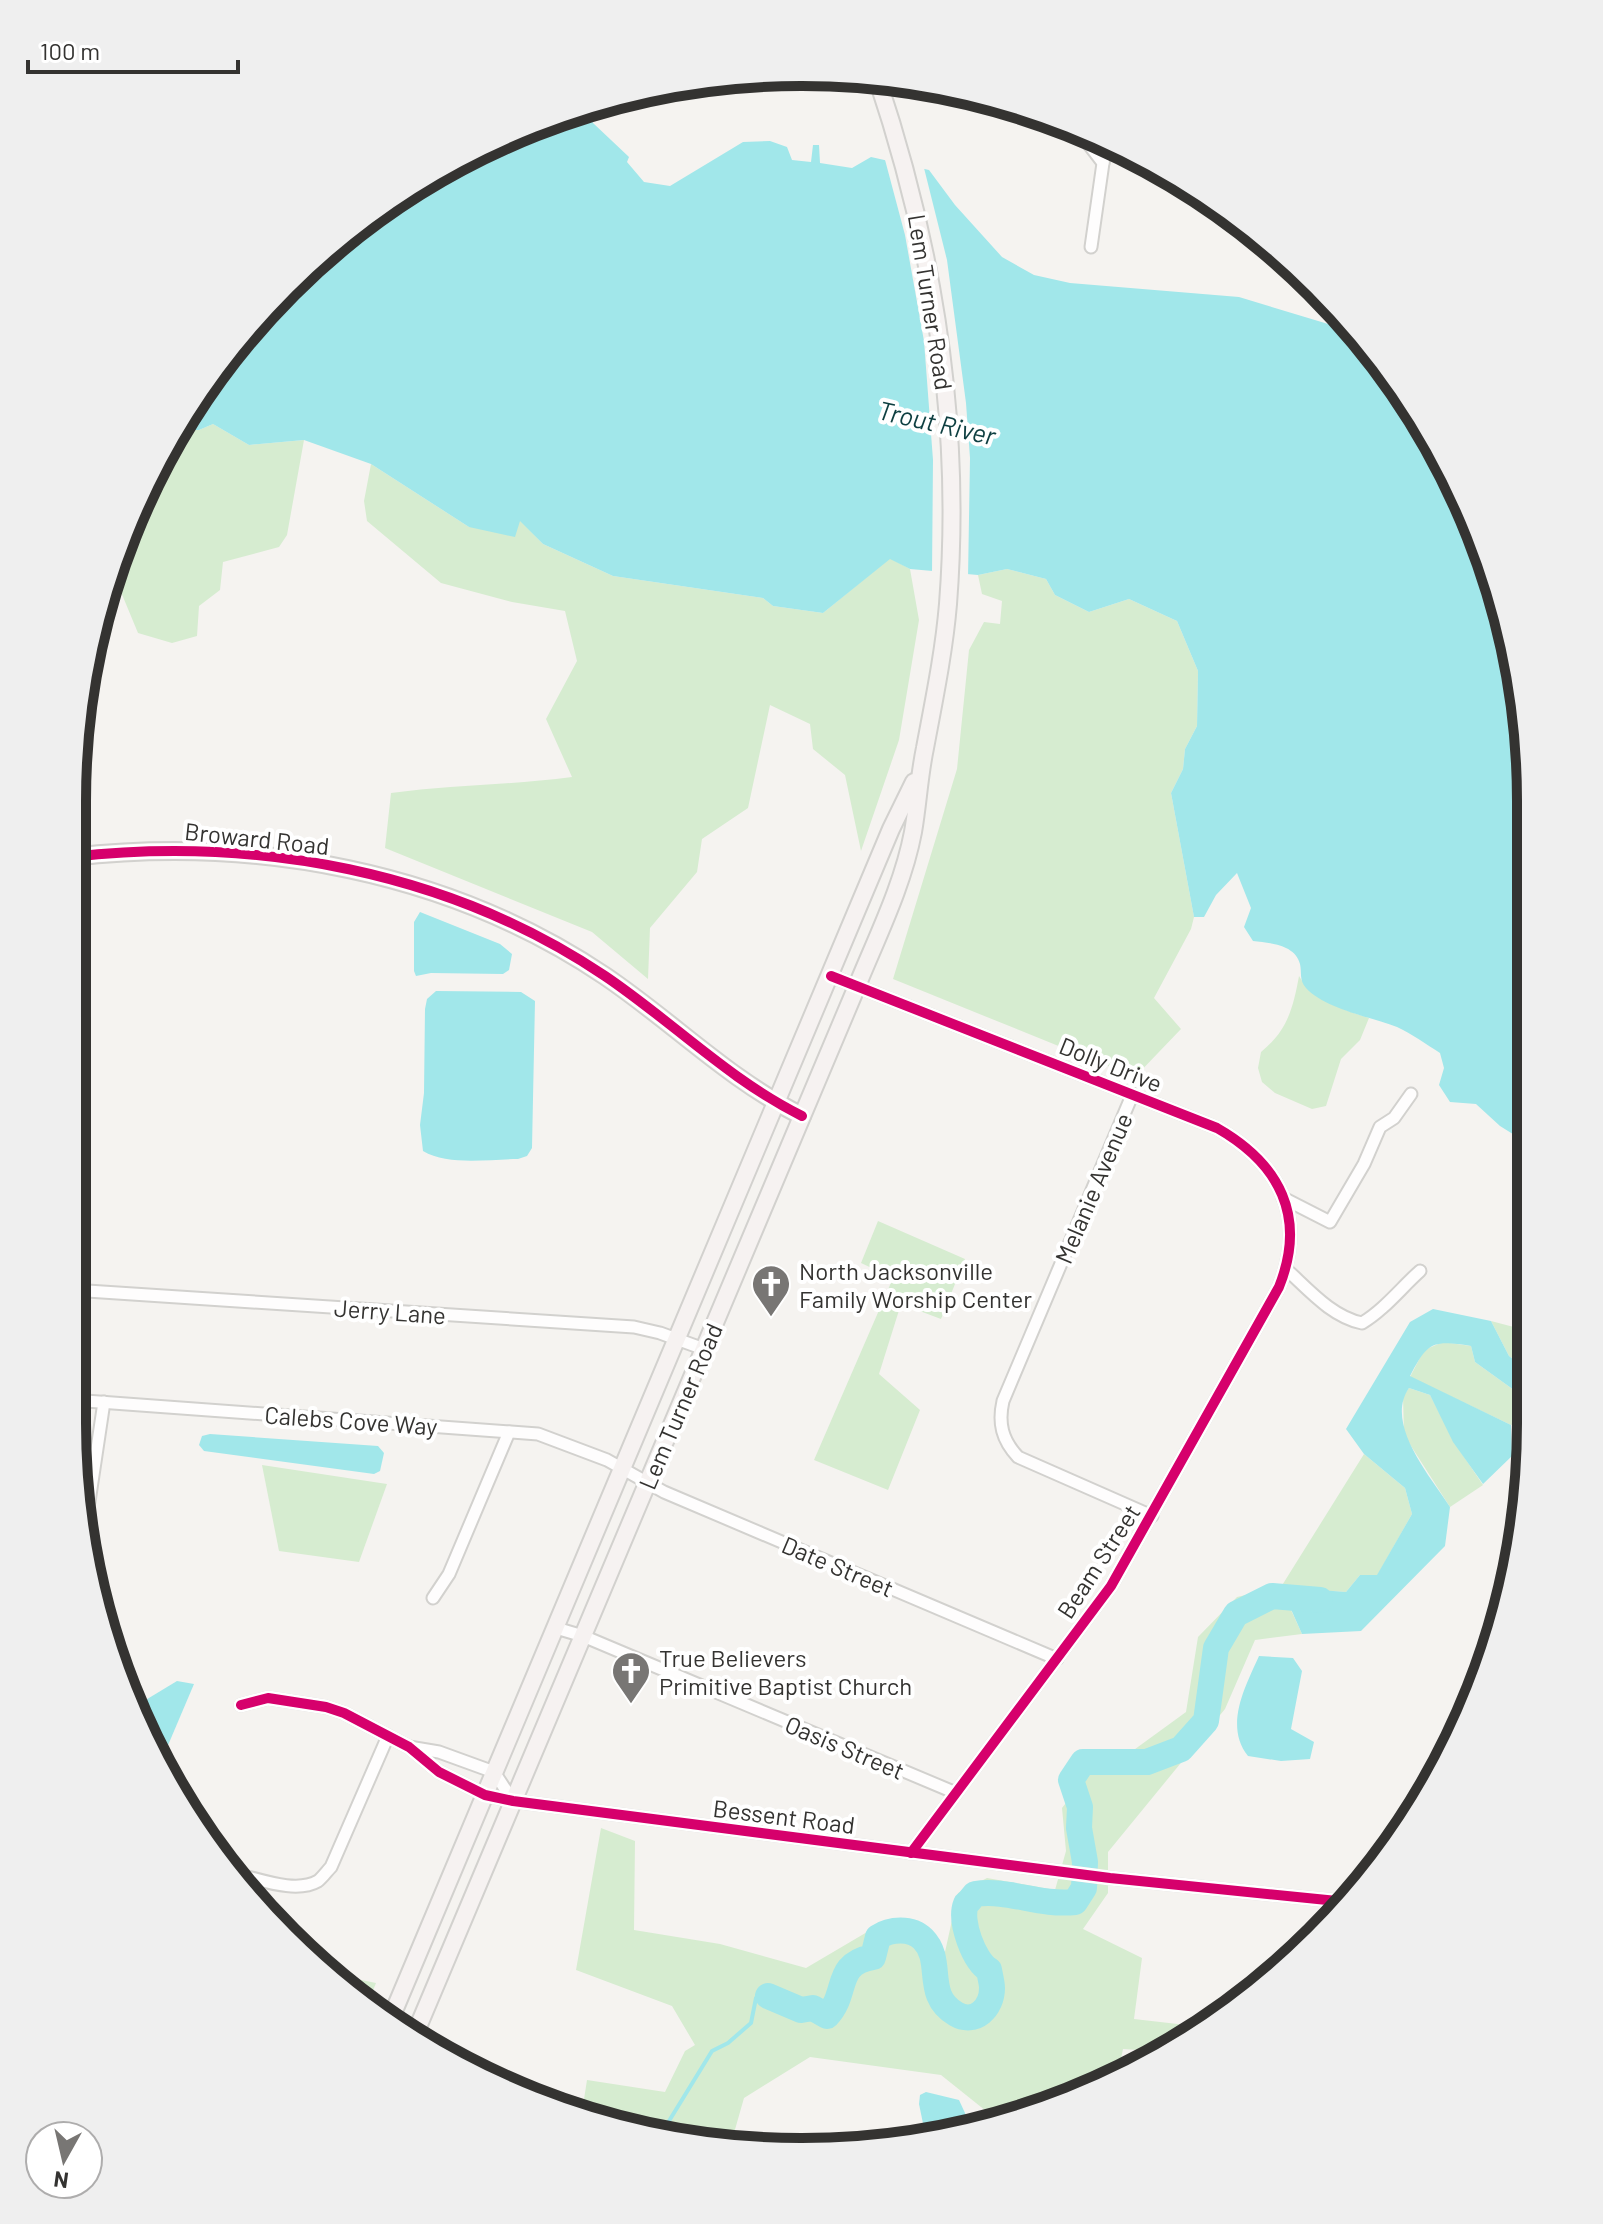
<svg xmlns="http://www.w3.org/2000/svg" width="1603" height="2224" font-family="Barlow,sans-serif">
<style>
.green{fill:#d6ecd0}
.water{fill:#a1e7ea}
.pier{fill:#f5f3f0}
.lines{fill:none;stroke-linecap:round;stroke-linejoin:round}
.stream{stroke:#a1e7ea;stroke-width:4}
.river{stroke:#a1e7ea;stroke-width:26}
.street-casing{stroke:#d2d1ce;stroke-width:15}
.secondary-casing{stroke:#d2d1ce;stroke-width:20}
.street{stroke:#fefdfd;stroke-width:11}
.secondary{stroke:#f6f2f1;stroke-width:16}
.cycleway-casing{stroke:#fff;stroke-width:15}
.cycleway{stroke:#d6006c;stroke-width:10}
.labels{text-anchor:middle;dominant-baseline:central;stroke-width:8;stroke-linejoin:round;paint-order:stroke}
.street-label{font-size:24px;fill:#343331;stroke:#fff}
.poi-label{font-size:24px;fill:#343331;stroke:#fff;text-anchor:start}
.water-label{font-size:26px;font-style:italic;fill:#0e3f41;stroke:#fff}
.rim{fill:none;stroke:#343331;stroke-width:10}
</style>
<rect width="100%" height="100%" fill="#f5f3f0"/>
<g class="green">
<path d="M 213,424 L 249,445 L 304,440 L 287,535 L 279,547 L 223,562 L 220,590 L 199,606 L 197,636 L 172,643 L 138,633 L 116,580 L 147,498 L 152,497 C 152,476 162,446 176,430 L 199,430 Z"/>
<path d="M 371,464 L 469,527 L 520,520 L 543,544 L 613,576 L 763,598 L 773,606 L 823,613 L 890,558 L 910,569 L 919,620 L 899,740 L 861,851 L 845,775 L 813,749 L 810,724 L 770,705 L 748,808 L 702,839 L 697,872 L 650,928 L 648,979 L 592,932 L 385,848 L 391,793 C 451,785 512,785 572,777 L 546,719 L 577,661 L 565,611 L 512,602 L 441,583 L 367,521 L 364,501 Z"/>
<path d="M 1007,569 L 1046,579 L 1055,595 L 1089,612 L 1129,599 L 1177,621 L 1198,671 L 1197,726 L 1185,749 L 1183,769 L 1171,793 L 1194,917 L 1191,929 L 1154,998 L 1181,1029 L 1135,1077 L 893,979 L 957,769 L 969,650 L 984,622 L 1000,624 L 1002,601 L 982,594 L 978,575 Z"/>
<path d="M 1299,976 C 1313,1001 1343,1009 1369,1018 L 1360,1040 L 1341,1059 L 1326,1106 L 1312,1109 L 1275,1093 L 1262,1082 L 1258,1068 L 1261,1052 C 1287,1031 1293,1009 1299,976 Z"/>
<path d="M 878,1221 L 965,1259 L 941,1319 L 901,1304 L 879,1374 L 920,1410 L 888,1490 L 814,1460 L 893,1278 L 861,1263 Z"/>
<path d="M 1491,1321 L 1529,1331 L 1529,1371 L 1509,1356 Z"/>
<path d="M 1443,1342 L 1471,1346 L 1475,1362 L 1529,1401 L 1529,1417 L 1511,1425 L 1410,1377 L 1424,1350 Z"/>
<path d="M 1409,1388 L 1430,1395 L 1454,1442 L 1483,1485 L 1450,1507 L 1404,1435 L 1403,1396 Z"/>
<path d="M 1364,1454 L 1405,1488 L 1412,1514 L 1377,1576 L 1360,1575 L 1346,1592 L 1281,1588 L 1302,1634 L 1255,1640 L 1225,1709 L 1108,1852 L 1108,1893 L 1083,1929 L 1142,1958 L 1134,2019 L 1195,2026 L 1154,2051 L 1123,2049 L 1118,2073 L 1081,2096 L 996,2119 L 941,2075 L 810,2057 L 744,2098 L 732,2140 L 660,2138 L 582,2112 L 587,2080 L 665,2092 L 685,2051 L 695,2045 L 672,2006 L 576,1970 L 601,1828 L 635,1841 L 634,1930 L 720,1944 L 806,1968 L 879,1925 L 917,1924 L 945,1952 L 958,1893 L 987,1878 L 1055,1890 L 1066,1851 L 1062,1808 L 1069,1799 L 1066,1767 L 1083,1752 L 1131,1752 L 1186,1712 L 1198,1637 L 1237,1597 L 1281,1587 Z"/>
<path d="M 262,1465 L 387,1484 L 359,1562 L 279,1551 Z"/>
<path d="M 322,1972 L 376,1983 L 368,2003 Z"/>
</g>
<g class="water">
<path d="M 585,106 L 593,123 L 629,157 L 627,162 L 644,182 L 670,186 L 743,142 L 770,141 L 787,147 L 792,160 L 811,162 L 813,145 L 819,145 L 820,163 L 852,168 L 871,157 L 929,170 L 955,205 L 1002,257 L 1034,275 L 1070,283 L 1239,297 L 1358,333 L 1475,522 L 1525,706 L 1527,1143 L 1500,1126 L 1476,1104 L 1450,1102 L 1439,1085 L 1444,1068 L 1440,1053 C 1426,1044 1412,1034 1397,1027 C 1371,1017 1325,1009 1306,988 C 1299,980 1302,973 1300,964 C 1295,944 1269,943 1253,941 L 1244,927 L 1251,908 L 1237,873 L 1216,895 L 1204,917 L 1194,917 L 1171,793 L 1183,769 L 1185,749 L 1197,726 L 1198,671 L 1177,621 L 1129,599 L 1089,612 L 1055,595 L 1046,579 L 1007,569 L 978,575 L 910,569 L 890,559 L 823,613 L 773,606 L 763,598 L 613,576 L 543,544 L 520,521 L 515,537 L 469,527 L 371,464 L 304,440 L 249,445 L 213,424 L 199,430 L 176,430 L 321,253 L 437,170 L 567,111 Z"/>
<path d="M 420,912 L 500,944 L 512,954 L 509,970 L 503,974 L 431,973 L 416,976 L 414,971 L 414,922 Z"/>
<path d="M 436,991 L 521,992 L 535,1001 L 532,1148 L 527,1156 L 518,1159 C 490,1159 448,1166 423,1151 L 420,1125 L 424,1093 L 425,1009 L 427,999 Z"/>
<path d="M 1433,1309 L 1491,1321 L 1509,1356 L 1529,1371 L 1529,1401 L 1475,1362 L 1471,1346 C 1432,1340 1428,1342 1410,1376 L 1511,1425 L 1512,1456 L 1483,1484 L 1453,1442 L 1430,1395 L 1409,1388 C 1384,1424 1431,1477 1450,1507 L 1445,1546 L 1361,1631 L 1302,1634 L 1281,1587 L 1346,1592 L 1360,1575 L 1377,1575 L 1412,1514 L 1405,1488 L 1364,1454 L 1346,1429 L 1410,1322 Z"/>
<path d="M 210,1434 L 378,1446 L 384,1453 L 380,1471 L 374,1474 L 204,1451 L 199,1445 L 202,1436 Z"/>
<path d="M 1259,1656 L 1293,1658 L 1302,1671 L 1291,1729 L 1314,1742 L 1310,1759 L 1281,1761 L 1248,1756 C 1224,1726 1245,1687 1259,1656 Z"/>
<path d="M 177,1681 L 194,1684 L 163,1757 L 139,1704 Z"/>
<path d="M 926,2092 L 959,2100 L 971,2126 L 926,2138 L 919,2104 L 920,2095 Z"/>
</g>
<path class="pier" d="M 884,156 L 923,164 L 947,260 L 966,403 L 970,458 L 968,578 L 932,575 L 933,460 L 924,341 L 905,235 Z"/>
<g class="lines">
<path class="stream" d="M 661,2134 L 712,2051 L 728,2043 L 751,2023 L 756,1998 L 762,1994 L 768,1996"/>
<path class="river" d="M 768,1996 L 801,2010 L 813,2008 L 827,2016 C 849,1993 833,1964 873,1957 L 878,1937 C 890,1929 911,1927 923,1939 C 945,1961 923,1995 956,2014 C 975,2025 992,2008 992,1988 C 992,1983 990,1976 989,1970 C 974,1961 959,1921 966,1904 C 967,1904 974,1895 975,1894 C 1009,1889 1039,1906 1075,1902 L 1084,1888 L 1085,1862 L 1079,1828 L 1080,1807 L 1071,1780 L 1083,1762 L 1147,1762 L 1181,1749 L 1206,1721 L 1216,1648 L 1236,1614 L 1272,1596 L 1320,1600"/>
<defs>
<g id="street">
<path d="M 1077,129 L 1103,163 L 1091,247"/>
<path d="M 1103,163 L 1107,141"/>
<path d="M 831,976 L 1217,1128 C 1280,1164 1307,1217 1279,1287 L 1111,1586 L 911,1853"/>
<path d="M 1133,1093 L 1003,1401 C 998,1423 1002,1440 1018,1457 L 1152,1516"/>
<path d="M 1283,1198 L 1330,1222 L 1364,1164 L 1380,1127 L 1394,1118 L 1411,1094"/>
<path d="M 1286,1269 C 1309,1290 1332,1317 1362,1323 C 1384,1310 1401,1288 1420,1271"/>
<path d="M 72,1290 L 634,1327 L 660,1333 L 704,1349"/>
<path d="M 72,1400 L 538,1434 L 607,1460 L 664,1492 L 1057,1659"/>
<path d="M 84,1511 L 89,1502 L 104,1402"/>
<path d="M 433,1598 L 449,1574 L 509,1432"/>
<path d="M 556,1628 L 583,1636 L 956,1793"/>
<path d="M 241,1705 L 268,1698 L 326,1707 L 344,1713 L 409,1747 L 439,1772 L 485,1795 L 513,1801 L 1110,1878 L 1347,1902"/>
<path d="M 409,1747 L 439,1752 L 494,1772 L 513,1801"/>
<path d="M 236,1874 C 259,1879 296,1894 318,1881 C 323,1877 327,1871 331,1867 L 388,1736"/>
</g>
<g id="secondary">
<path d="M 72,857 C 256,836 449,871 605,976 C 673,1022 728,1079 802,1116"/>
<path d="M 391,2018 L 891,829 L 914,782"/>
<path d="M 415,2034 L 857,986 C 877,937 903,885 913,832 C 918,804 919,776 925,748 C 934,700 944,652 948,604 C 962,424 934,248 877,78"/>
</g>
</defs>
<use href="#street" class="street-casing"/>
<use href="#secondary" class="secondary-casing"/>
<use href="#street" class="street"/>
<use href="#secondary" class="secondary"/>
<defs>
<g id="cycleway">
<path d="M 72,857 C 256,836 449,871 605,976 C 673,1022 728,1079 802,1116"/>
<path d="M 831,976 L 1217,1128 C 1280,1164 1307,1217 1279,1287 L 1111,1586 L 911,1853"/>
<path d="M 241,1705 L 268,1698 L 326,1707 L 344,1713 L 409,1747 L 439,1772 L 485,1795 L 513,1801 L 1110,1878 L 1347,1902"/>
</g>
</defs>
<use href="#cycleway" class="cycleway-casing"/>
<use href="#cycleway" class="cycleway"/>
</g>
<defs>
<symbol id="church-pin" viewBox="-11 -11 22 30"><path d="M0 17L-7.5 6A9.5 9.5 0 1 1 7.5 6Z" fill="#787674" stroke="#fff"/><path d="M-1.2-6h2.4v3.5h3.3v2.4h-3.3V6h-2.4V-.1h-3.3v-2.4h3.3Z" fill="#fff"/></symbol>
</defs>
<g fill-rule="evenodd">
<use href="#church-pin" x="749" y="1262" width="44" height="60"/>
<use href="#church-pin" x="609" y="1649" width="44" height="60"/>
</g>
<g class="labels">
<g class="street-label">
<text transform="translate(931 302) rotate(81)">Lem Turner Road</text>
<text transform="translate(257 838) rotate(6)">Broward Road</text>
<text transform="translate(1111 1064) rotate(22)">Dolly Drive</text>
<text transform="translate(1093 1188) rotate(-67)">Melanie Avenue</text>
<text transform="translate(390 1311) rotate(4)">Jerry Lane</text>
<text transform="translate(680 1406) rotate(-67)">Lem Turner Road</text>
<text transform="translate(351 1420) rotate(4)">Calebs Cove Way</text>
<text transform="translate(1098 1561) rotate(-57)">Beam Street</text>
<text transform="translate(838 1566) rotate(23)">Date Street</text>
<text transform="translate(845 1747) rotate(23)">Oasis Street</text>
<text transform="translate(784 1816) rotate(7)">Bessent Road</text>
</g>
<g class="poi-label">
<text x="799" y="1270">North Jacksonville<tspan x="799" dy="28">Family Worship Center</tspan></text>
<text x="659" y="1657">True Believers<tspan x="659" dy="28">Primitive Baptist Church</tspan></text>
</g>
<g class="water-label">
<text transform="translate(937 422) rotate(13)">Trout River</text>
</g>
</g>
<path d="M0 0H1603V2224H0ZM801 86H802A715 715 0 0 1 1517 801V1423A715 715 0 0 1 802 2138H801A715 715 0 0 1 86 1423V801A715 715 0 0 1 801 86Z" fill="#efefef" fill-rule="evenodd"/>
<path class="rim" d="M801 86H802A715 715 0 0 1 1517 801V1423A715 715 0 0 1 802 2138H801A715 715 0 0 1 86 1423V801A715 715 0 0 1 801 86Z"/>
<g transform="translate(64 2160) rotate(188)"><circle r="38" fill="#ffffff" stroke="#aeadad" stroke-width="2"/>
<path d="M0-6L14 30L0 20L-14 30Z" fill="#787674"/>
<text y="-12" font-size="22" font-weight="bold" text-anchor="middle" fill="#343331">N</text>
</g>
<path d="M28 60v12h210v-12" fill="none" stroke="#343331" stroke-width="4"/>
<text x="40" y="60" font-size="24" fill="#343331" stroke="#ffffff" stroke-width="6" paint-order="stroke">100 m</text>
</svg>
